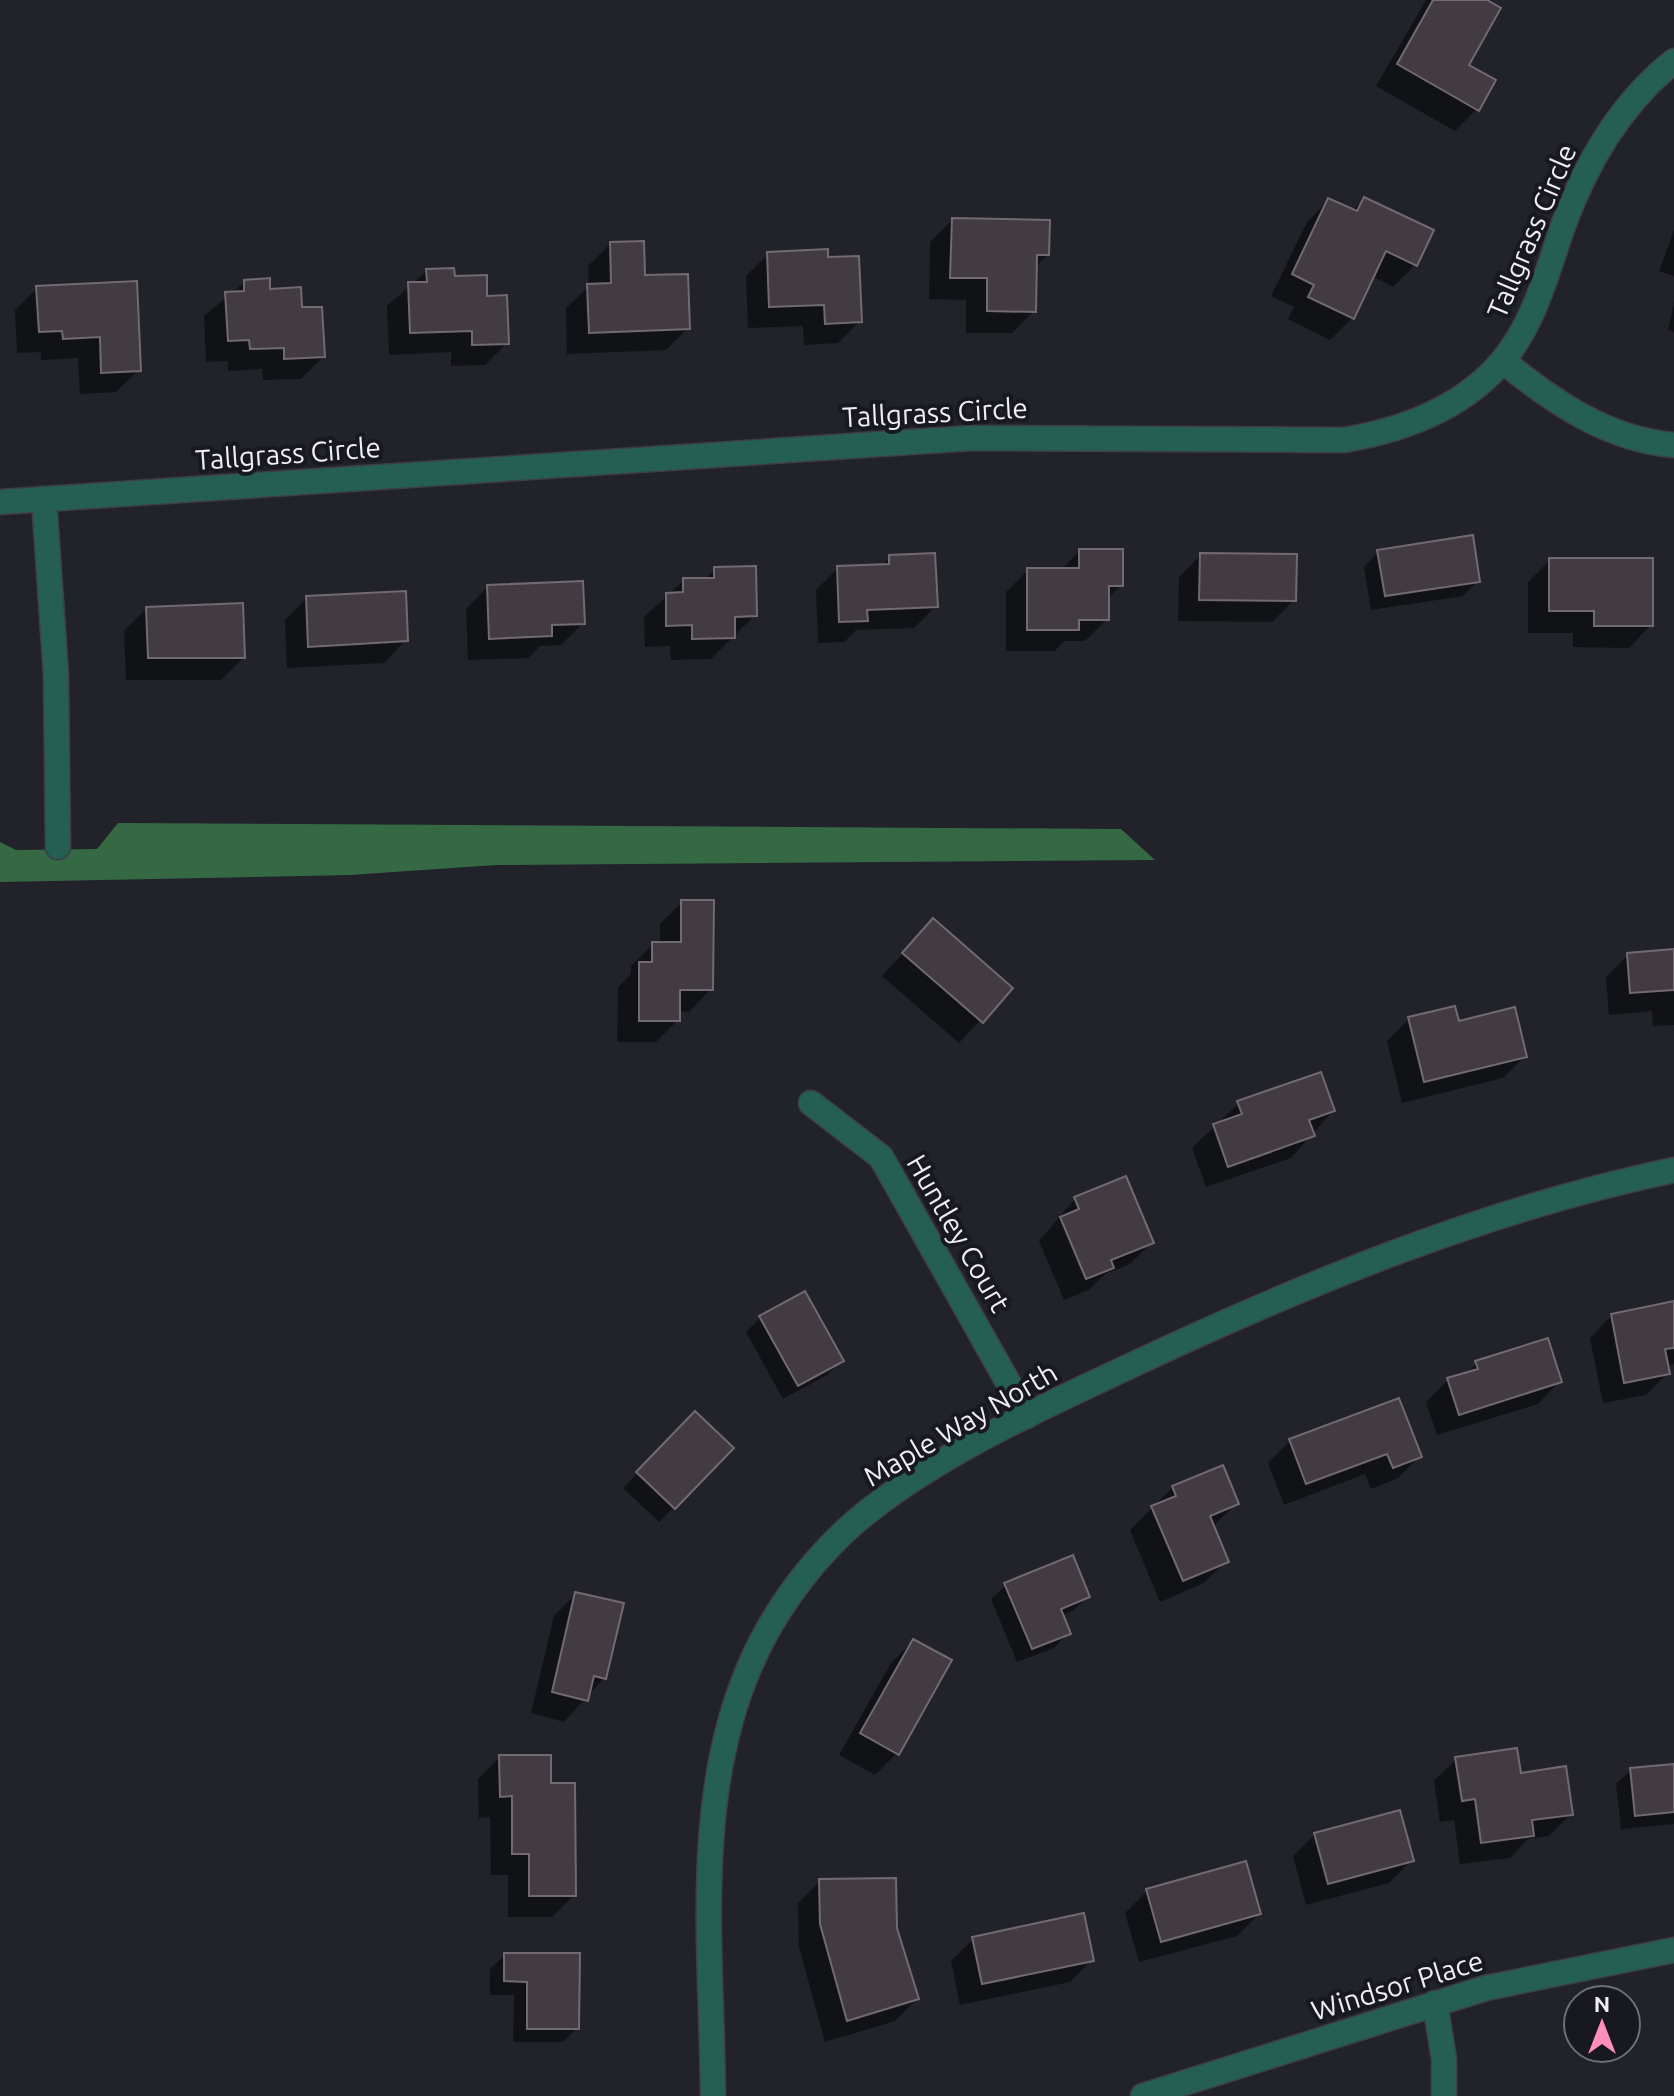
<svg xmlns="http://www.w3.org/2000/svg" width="1674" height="2096" font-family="Ubuntu,sans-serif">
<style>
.forest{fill:#346944}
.shadow{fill:#0007}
.building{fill:#423b41;stroke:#736a71;stroke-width:2}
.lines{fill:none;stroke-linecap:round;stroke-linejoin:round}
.minor-casing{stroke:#3e3f46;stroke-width:27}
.minor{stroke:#255f52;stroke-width:24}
.labels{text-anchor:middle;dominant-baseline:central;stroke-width:8;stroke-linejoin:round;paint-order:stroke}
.street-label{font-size:28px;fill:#eeeef4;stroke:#181920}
</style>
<rect width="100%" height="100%" fill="#21222a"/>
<path class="forest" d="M 118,823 L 1121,829 L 1155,860 L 496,865 L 350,875 L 0,882 L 0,842 L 16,850 L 97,849 Z"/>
<g class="shadow">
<path d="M 1426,0 L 1483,0 L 1466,66 L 1477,109 L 1455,131 L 1376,86 Z"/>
<path d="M 1364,199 L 1415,265 L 1393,287 L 1372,276 L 1352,318 L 1330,340 L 1288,319 L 1294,307 L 1271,296 L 1307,222 L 1329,200 L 1352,211 Z"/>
<path d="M 952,220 L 1047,255 L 1035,267 L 1034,311 L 1012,333 L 966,333 L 966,300 L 929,299 L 930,242 Z"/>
<path d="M 1674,230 L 1674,276 L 1659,271 Z"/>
<path d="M 610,244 L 688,328 L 666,350 L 567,354 L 566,308 L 589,286 L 588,266 Z"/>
<path d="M 768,254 L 826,259 L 860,321 L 838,343 L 804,345 L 803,326 L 748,328 L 746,276 Z"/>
<path d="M 427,271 L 453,278 L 485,298 L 507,343 L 485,365 L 451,366 L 451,352 L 389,355 L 387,306 Z"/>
<path d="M 245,282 L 300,309 L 323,357 L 301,379 L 263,380 L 262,369 L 228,371 L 228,361 L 206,362 L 204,316 Z"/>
<path d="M 135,283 L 139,370 L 116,392 L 80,394 L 78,358 L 41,360 L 41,352 L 17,353 L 15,310 L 37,288 Z"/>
<path d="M 1674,302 L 1674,332 L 1668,330 Z"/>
<path d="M 1079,551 L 1121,585 L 1107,599 L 1107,619 L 1085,641 L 1064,641 L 1055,651 L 1006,651 L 1006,592 L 1028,570 L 1061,570 Z"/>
<path d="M 1378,552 L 1478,581 L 1463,596 L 1371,610 L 1364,567 Z"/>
<path d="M 1201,555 L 1294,600 L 1272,622 L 1178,621 L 1179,577 Z"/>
<path d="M 890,557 L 936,606 L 914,628 L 856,630 L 844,642 L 818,643 L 816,590 L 838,568 L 880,567 Z"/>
<path d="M 1550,560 L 1651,625 L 1629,648 L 1573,647 L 1573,633 L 1528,633 L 1528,582 Z"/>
<path d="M 715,569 L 755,615 L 711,659 L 671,660 L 670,646 L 645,647 L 644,617 L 684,580 L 704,580 Z"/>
<path d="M 488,587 L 583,623 L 561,645 L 540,646 L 528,658 L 468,660 L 466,609 Z"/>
<path d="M 307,598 L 406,640 L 384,663 L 287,668 L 285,620 Z"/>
<path d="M 147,608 L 243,658 L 221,680 L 126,680 L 124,631 Z"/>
<path d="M 682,902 L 711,989 L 689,1012 L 678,1011 L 678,1020 L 656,1042 L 617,1042 L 618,987 L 631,974 L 631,966 L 653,944 L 660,944 L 660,924 Z"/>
<path d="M 933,921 L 1010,988 L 959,1043 L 882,976 Z"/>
<path d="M 1674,951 L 1674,1025 L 1653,1026 L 1652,1011 L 1609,1015 L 1606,977 L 1628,955 Z"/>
<path d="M 1409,1019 L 1525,1056 L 1503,1078 L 1402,1103 L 1387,1041 Z"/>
<path d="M 1239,1103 L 1333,1111 L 1291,1158 L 1206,1187 L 1192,1148 Z"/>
<path d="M 1075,1199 L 1152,1242 L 1130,1264 L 1105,1274 L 1090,1289 L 1064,1300 L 1039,1241 Z"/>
<path d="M 1674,1303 L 1674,1364 L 1666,1366 L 1668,1373 L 1646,1395 L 1603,1403 L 1590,1338 L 1612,1315 Z"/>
<path d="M 761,1317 L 842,1360 L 827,1375 L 783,1399 L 746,1332 Z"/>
<path d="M 1477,1363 L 1560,1381 L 1538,1404 L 1437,1435 L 1426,1402 L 1448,1380 L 1465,1375 Z"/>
<path d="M 696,1414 L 731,1448 L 659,1522 L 623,1488 Z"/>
<path d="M 1290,1441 L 1420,1456 L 1398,1478 L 1371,1489 L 1365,1474 L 1284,1505 L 1268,1463 Z"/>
<path d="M 1173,1487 L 1237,1503 L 1212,1527 L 1226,1561 L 1204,1583 L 1160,1602 L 1130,1530 Z"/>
<path d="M 1006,1585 L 1088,1596 L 1073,1611 L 1061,1616 L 1068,1633 L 1054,1648 L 1017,1662 L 991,1599 Z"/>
<path d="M 576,1594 L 604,1678 L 564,1722 L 531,1713 L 554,1616 Z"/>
<path d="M 913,1641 L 897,1753 L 875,1775 L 839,1755 L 891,1663 Z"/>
<path d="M 500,1757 L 574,1895 L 552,1917 L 508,1917 L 508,1875 L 491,1875 L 490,1817 L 479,1818 L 478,1779 Z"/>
<path d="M 1456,1759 L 1519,1775 L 1571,1814 L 1549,1836 L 1528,1839 L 1510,1858 L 1460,1864 L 1454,1820 L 1440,1822 L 1434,1781 Z"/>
<path d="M 1674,1766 L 1674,1824 L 1621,1829 L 1616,1784 L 1631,1770 Z"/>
<path d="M 1315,1834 L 1411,1861 L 1389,1883 L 1306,1905 L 1293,1856 Z"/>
<path d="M 820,1881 L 895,1928 L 917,1999 L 895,2021 L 825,2042 L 799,1947 L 798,1903 Z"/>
<path d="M 1147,1891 L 1259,1914 L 1237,1936 L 1139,1962 L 1125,1913 Z"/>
<path d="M 973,1939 L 1092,1960 L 1070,1982 L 960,2005 L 951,1961 Z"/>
<path d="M 505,1955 L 577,2028 L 563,2042 L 513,2042 L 514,1995 L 490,1995 L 490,1969 Z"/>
</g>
<g class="building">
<path d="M 1433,0 L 1487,0 L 1501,8 L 1469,65 L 1496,80 L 1479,111 L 1397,64 Z"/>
<path d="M 1364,197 L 1434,230 L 1417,266 L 1386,251 L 1354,319 L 1308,297 L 1314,285 L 1292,274 L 1328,198 L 1357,211 Z"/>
<path d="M 952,218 L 1050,220 L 1049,255 L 1037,255 L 1036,312 L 987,311 L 987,278 L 950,278 Z"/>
<path d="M 644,241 L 645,275 L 688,274 L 690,329 L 589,333 L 587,284 L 611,283 L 610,242 Z"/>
<path d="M 828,249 L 828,257 L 859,256 L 862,322 L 825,324 L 824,305 L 769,307 L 767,252 Z"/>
<path d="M 454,268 L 455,276 L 487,275 L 487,296 L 507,295 L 509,344 L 472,345 L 472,331 L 410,333 L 408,282 L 427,282 L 426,269 Z"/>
<path d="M 270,278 L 270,289 L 301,287 L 302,307 L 322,307 L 325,357 L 284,359 L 284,348 L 250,349 L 249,340 L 228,341 L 225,292 L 244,291 L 244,280 Z"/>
<path d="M 137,281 L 141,371 L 101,373 L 100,337 L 63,339 L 62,331 L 39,332 L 36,286 Z"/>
<path d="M 1473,535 L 1480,582 L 1385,596 L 1377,550 Z"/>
<path d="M 1079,549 L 1123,549 L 1123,586 L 1109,586 L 1109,620 L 1079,620 L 1079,630 L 1027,630 L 1027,568 L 1079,568 Z"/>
<path d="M 935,553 L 938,607 L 867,610 L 868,621 L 839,622 L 837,566 L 889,564 L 889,555 Z"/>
<path d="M 1200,553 L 1297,554 L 1296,601 L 1199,600 Z"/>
<path d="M 1549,558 L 1653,558 L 1653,626 L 1594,626 L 1594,611 L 1549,611 Z"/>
<path d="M 756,566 L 757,616 L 735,617 L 735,638 L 692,639 L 692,625 L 666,626 L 666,593 L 683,592 L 683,578 L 714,578 L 714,567 Z"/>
<path d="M 583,581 L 585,624 L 552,625 L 552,636 L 489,639 L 487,585 Z"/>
<path d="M 406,591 L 408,641 L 308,647 L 306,596 Z"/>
<path d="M 243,603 L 245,658 L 148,658 L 146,607 Z"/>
<path d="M 681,900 L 714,900 L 713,990 L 680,990 L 680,1021 L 639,1021 L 639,962 L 652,962 L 652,942 L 681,942 Z"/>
<path d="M 933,918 L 1013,988 L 983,1023 L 902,953 Z"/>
<path d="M 1674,949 L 1674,990 L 1630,993 L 1627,953 Z"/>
<path d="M 1455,1006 L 1459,1021 L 1515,1007 L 1527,1057 L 1424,1082 L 1408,1017 Z"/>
<path d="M 1321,1072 L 1335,1111 L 1309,1120 L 1315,1136 L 1228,1167 L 1213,1124 L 1242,1114 L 1237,1101 Z"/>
<path d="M 1126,1176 L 1154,1243 L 1111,1260 L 1114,1268 L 1086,1279 L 1060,1217 L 1079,1209 L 1074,1197 Z"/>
<path d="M 805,1291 L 844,1361 L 798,1386 L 759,1316 Z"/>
<path d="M 1674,1301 L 1674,1348 L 1665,1349 L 1670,1374 L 1624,1383 L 1611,1314 Z"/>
<path d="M 1548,1338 L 1562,1382 L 1459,1415 L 1447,1378 L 1478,1369 L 1475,1361 Z"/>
<path d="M 1399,1398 L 1422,1457 L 1393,1468 L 1387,1454 L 1306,1484 L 1289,1439 Z"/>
<path d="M 695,1411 L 734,1448 L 675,1509 L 636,1472 Z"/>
<path d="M 1223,1465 L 1239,1504 L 1210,1516 L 1229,1562 L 1183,1581 L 1151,1506 L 1176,1496 L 1172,1486 Z"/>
<path d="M 1073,1555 L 1090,1597 L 1061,1609 L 1071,1634 L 1032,1649 L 1004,1583 Z"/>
<path d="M 575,1592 L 624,1603 L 606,1679 L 594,1676 L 588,1701 L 552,1692 Z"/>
<path d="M 913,1639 L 952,1660 L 899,1755 L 860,1733 Z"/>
<path d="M 1517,1748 L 1521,1773 L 1566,1766 L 1573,1815 L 1532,1820 L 1534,1836 L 1481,1843 L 1475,1799 L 1462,1801 L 1455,1757 Z"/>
<path d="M 499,1755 L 551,1755 L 551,1783 L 575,1783 L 576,1896 L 529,1896 L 529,1854 L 512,1854 L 512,1796 L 500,1797 Z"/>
<path d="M 1674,1764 L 1674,1812 L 1635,1816 L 1630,1768 Z"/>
<path d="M 1400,1810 L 1414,1861 L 1328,1884 L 1314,1833 Z"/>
<path d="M 1246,1861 L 1261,1914 L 1161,1942 L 1146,1889 Z"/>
<path d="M 896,1878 L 897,1928 L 919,1999 L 847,2021 L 820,1924 L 819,1879 Z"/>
<path d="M 1084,1913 L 1094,1961 L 982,1984 L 972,1937 Z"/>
<path d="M 504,1953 L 580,1953 L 579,2029 L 527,2029 L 527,1982 L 504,1981 Z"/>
</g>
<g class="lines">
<defs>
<g id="minor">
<path d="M 1503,361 C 1552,401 1608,440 1674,445"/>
<path d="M 44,499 L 56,675 L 58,847"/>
<path d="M 0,502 L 972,438 L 1344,440 C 1404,430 1464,408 1504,359 C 1535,321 1547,272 1563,226 C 1586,163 1620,104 1674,61"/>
<path d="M 811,1103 L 881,1157 L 1027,1416"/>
<path d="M 1435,2003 L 1444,2059 L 1444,2096"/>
<path d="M 713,2096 C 712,1954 692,1802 749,1668 C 770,1618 804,1570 844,1532 C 914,1467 1025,1415 1111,1375 C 1292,1289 1478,1211 1674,1170"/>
<path d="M 1143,2096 L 1486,1988 L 1674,1950"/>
</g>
</defs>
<use href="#minor" class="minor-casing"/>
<use href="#minor" class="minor"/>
</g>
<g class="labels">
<g class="street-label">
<text transform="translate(1531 231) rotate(-67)">Tallgrass Circle</text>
<text transform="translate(935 412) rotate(-3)">Tallgrass Circle</text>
<text transform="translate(288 453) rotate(-4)">Tallgrass Circle</text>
<text transform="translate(959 1233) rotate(60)">Huntley Court</text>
<text transform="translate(960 1424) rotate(-30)">Maple Way North</text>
<text transform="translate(1397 1985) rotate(-17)">Windsor Place</text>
</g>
</g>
<g transform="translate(1602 2024)"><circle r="38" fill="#181920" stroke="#6e6e75" stroke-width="2"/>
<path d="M0-6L14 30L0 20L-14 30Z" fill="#fe8ebd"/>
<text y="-12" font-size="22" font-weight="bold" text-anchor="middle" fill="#eeeef4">N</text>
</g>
</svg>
